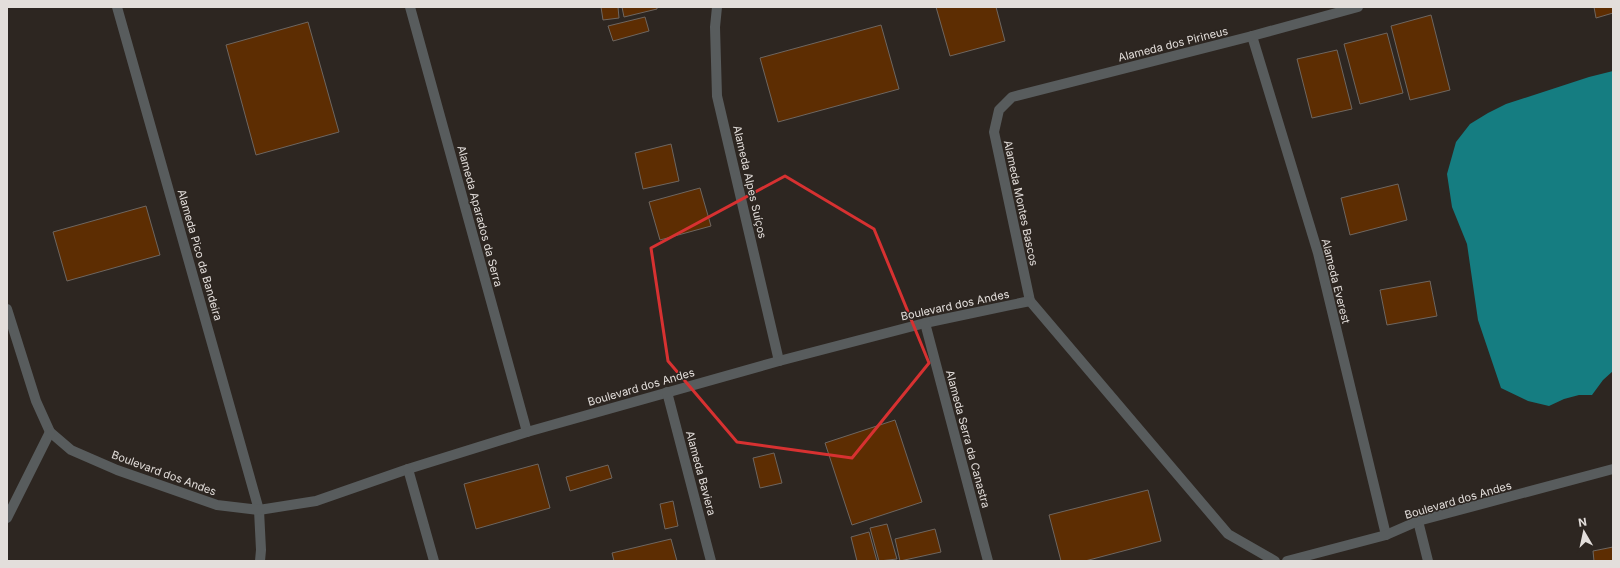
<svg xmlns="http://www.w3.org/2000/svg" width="1620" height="568" font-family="Inter,sans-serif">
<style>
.water{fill:#157d81}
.building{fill:#5d2d02;stroke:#6e6660}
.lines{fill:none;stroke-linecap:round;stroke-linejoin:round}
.street{stroke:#585c5d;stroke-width:10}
.marked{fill:none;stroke:#d73131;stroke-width:3;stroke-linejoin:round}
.labels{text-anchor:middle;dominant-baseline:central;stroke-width:3;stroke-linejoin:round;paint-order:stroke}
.street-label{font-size:11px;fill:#e3dedb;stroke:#2d2621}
</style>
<rect width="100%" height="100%" fill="#2d2621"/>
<path class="water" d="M 1613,71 L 1613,371 L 1603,380 L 1592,395 L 1579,395 L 1564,399 L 1549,406 L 1528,401 L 1501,388 L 1478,320 L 1467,244 L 1452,207 L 1447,174 L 1456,142 L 1470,124 L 1488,113 L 1506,104 L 1589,77 Z"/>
<g class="building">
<path d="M 601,7 L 618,7 L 619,18 L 603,20 Z"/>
<path d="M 622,7 L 657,7 L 657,9 L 624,17 Z"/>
<path d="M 936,7 L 996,7 L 1005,41 L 950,56 Z"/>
<path d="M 1594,7 L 1613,7 L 1613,13 L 1596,18 Z"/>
<path d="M 1431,15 L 1450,90 L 1410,100 L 1391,26 Z"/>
<path d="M 645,17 L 649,31 L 613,41 L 608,26 Z"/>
<path d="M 308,22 L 339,132 L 256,155 L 226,45 Z"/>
<path d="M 881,25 L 899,89 L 778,122 L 760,58 Z"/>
<path d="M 1387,33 L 1403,93 L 1360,104 L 1344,44 Z"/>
<path d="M 1337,50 L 1352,109 L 1312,118 L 1297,59 Z"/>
<path d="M 671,144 L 679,181 L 643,189 L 635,153 Z"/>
<path d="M 1398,184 L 1407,220 L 1350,235 L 1341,198 Z"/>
<path d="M 700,188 L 711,226 L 660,240 L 649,202 Z"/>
<path d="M 146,206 L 160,255 L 67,281 L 53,232 Z"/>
<path d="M 1430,281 L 1437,316 L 1387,325 L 1380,290 Z"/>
<path d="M 895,420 L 922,502 L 852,525 L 825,443 Z"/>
<path d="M 774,453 L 782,483 L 760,488 L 753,458 Z"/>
<path d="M 538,464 L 550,508 L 476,529 L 464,484 Z"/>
<path d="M 608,465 L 612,478 L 570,491 L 566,477 Z"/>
<path d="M 1148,490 L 1161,541 L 1085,561 L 1061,561 L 1049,515 Z"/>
<path d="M 673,501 L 678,526 L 665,529 L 660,504 Z"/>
<path d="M 887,524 L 897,559 L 879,561 L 870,528 Z"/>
<path d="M 935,529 L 941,552 L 900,561 L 895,539 Z"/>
<path d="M 869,532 L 877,561 L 857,561 L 851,537 Z"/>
<path d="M 671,539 L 677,561 L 614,561 L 612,553 Z"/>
<path d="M 1613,547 L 1613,561 L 1594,561 L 1593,551 Z"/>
</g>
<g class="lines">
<g class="street">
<path d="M 117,7 L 259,510 L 261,550 L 260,561"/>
<path d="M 410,7 L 527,432"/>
<path d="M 717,7 L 715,27 L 717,96 L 779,361"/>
<path d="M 1252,36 L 1318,253 L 1386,535"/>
<path d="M 1030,301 L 994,132 L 999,110 L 1012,97 L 1252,36 L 1358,7"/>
<path d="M 7,309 L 36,401 L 50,432 L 71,450 L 117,470 L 217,505 L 259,510 L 316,501 L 408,469 L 527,432 L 779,361 L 925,323 L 1030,301 L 1228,534 L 1275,561"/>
<path d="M 925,323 L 988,561"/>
<path d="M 667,392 L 711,561"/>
<path d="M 408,469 L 434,561"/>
<path d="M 7,518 L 50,432"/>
<path d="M 1418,521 L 1428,561"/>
<path d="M 1287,561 L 1386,535 L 1418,521 L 1613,469"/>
</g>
</g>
<path class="marked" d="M 785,176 L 874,229 L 929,363 L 852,458 L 737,442 L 668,361 L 651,248 Z"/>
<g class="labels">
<g class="street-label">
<text transform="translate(1173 44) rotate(-14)">Alameda dos Pirineus</text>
<text transform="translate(750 182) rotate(77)">Alameda Alpes Suíços</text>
<text transform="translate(1021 203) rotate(78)">Alameda Montes Bascos</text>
<text transform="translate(480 216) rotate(75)">Alameda Aparados da Serra</text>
<text transform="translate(200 255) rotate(74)">Alameda Pico da Bandeira</text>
<text transform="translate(1336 281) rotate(76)">Alameda Everest</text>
<text transform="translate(955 305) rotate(-12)">Boulevard dos Andes</text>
<text transform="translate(641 387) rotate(-16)">Boulevard dos Andes</text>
<text transform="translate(968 439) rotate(75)">Alameda Serra da Canastra</text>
<text transform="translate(164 473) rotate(20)">Boulevard dos Andes</text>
<text transform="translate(701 473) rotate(75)">Alameda Baviera</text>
<text transform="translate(1458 500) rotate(-16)">Boulevard dos Andes</text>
</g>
</g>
<rect width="1620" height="568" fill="none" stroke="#e3dedb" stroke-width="16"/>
<g transform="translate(1584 532) rotate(351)" stroke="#2d2621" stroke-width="3" paint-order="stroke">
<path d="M0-3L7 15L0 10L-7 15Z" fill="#e3dedb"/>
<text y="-6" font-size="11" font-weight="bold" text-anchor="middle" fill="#e3dedb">N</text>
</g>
</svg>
